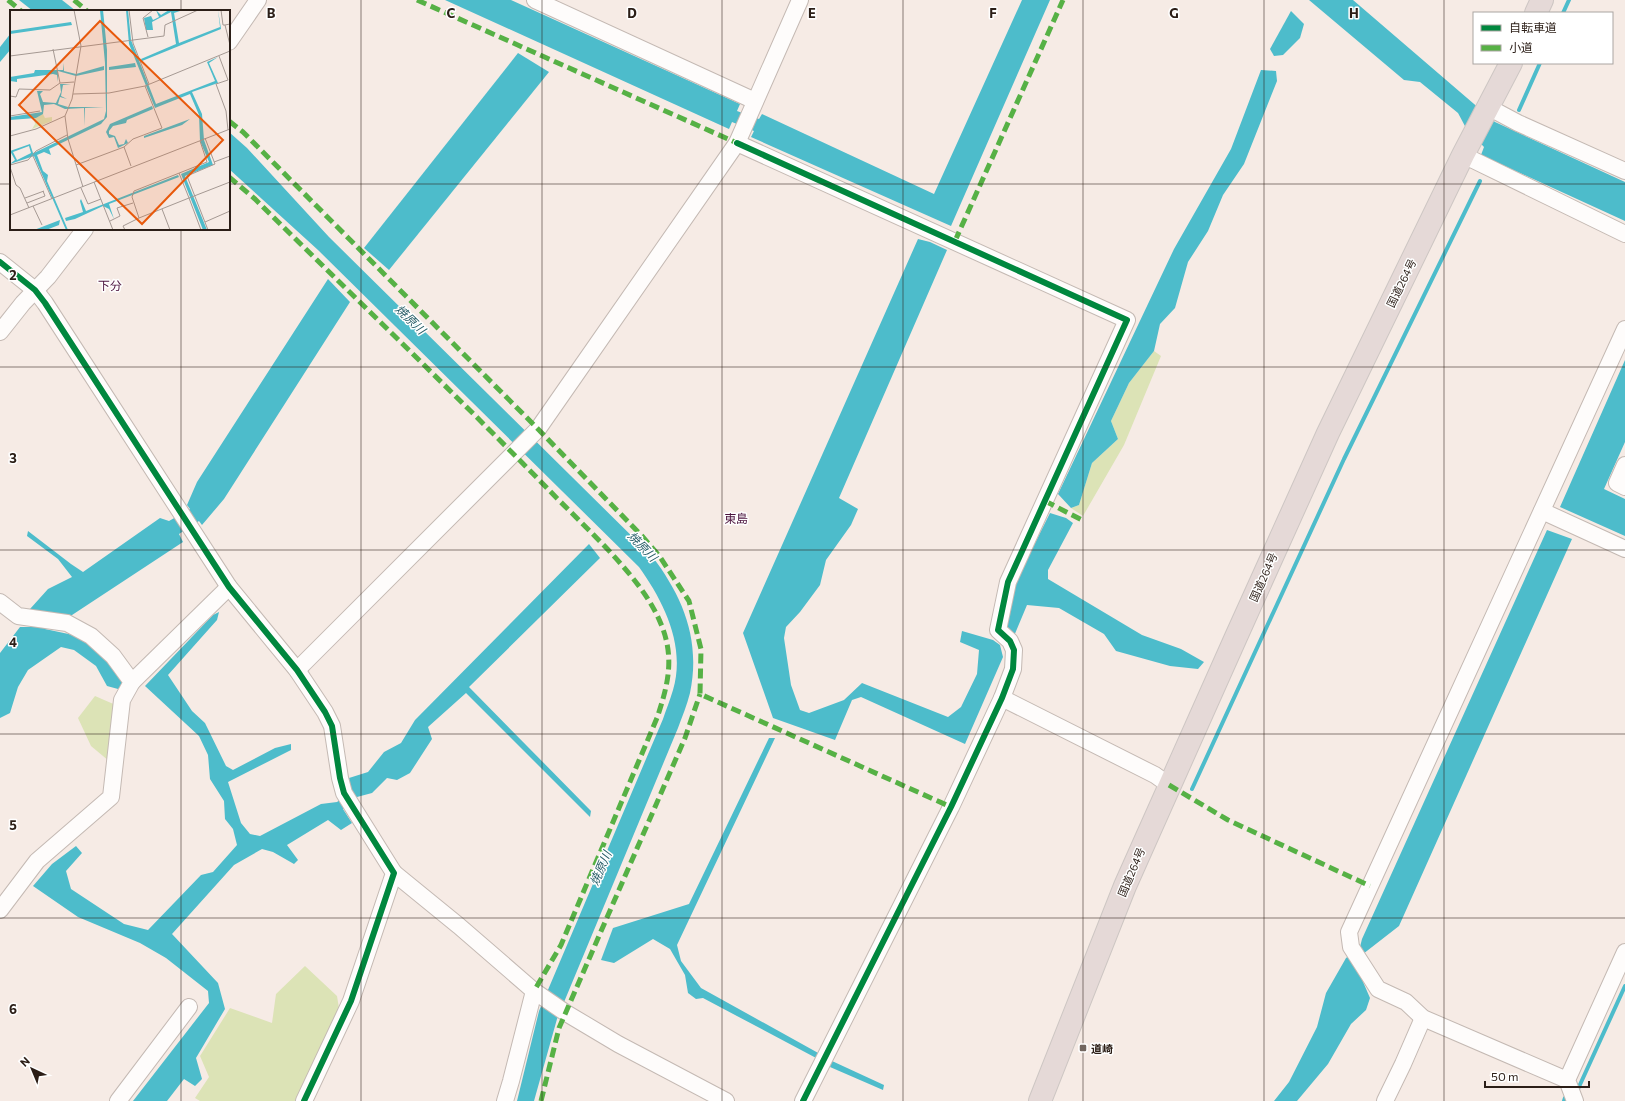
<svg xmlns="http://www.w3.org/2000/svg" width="1625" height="1101" font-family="Commissioner,'Noto Sans JP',sans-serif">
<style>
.green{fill:#dce3b6}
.water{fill:#4dbccb}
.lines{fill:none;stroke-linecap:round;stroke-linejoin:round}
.stream{stroke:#4dbccb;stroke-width:4}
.street-casing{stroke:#c4b9b3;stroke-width:18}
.highway-casing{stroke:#cdc6c3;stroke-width:24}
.street{stroke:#fefcfb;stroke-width:16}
.highway{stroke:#e5d9d7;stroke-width:22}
.quiet{stroke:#56b145;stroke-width:5;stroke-dasharray:10 5;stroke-linecap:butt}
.cycleway-casing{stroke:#fff;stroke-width:8}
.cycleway{stroke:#00873e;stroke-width:6}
.grid{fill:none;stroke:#2b1e17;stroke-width:1;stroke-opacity:0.55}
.poi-dot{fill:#72665f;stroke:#fff;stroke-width:1.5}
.labels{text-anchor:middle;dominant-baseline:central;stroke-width:3;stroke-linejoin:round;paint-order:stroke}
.street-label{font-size:11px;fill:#2b1e17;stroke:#fff}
.poi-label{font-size:11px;font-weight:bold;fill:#2b1e17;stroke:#fff;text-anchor:start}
.neighbourhood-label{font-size:12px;fill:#4a123c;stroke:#fff}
.water-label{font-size:12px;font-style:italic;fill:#285e68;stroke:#fff}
.inset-road{fill:none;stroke:#a59993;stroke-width:1}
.view{fill:#e8590c;fill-opacity:0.15;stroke:#e8590c;stroke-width:2}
.inset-edge{fill:none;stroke:#2b1e17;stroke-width:2}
.grid-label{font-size:13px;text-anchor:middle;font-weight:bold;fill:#2b1e17;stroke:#fff;stroke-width:3;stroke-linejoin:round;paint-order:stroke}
</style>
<rect width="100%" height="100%" fill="#f6ebe5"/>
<g class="green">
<path d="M 1154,351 L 1161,356 L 1124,445 L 1083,516 L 1071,508 L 1079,505 L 1092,463 L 1118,439 L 1111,421 L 1129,383 Z"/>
<path d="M 95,696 L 118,706 L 109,761 L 91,746 L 78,718 Z"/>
<path d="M 305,966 L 337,996 L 340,1014 L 299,1101 L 200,1101 L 195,1098 L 209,1077 L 200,1056 L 230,1008 L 272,1023 L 276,994 Z"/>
</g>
<g class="water">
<path d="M 19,0 L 62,0 L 76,11 L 33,11 Z"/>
<path d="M 445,0 L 511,0 L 740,104 L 737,111 L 759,119 L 762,114 L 934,194 L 1022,0 L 1050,0 L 951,226 L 751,137 L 754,131 L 732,122 L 729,129 Z"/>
<path d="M 1309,0 L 1353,0 L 1495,122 L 1625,182 L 1625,221 L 1481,155 L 1484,147 L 1466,128 L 1458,113 L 1420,82 L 1404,80 Z"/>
<path d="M 1291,11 L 1304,24 L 1300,38 L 1283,55 L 1274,56 L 1270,49 Z"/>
<path d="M 11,33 L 11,49 L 0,62 L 0,47 Z"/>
<path d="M 518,53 L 549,72 L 389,270 L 364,248 Z"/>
<path d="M 1261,70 L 1276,71 L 1277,81 L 1244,164 L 1223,195 L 1208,231 L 1188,262 L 1175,308 L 1160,324 L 1154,351 L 1129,383 L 1111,421 L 1118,439 L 1092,463 L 1079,505 L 1071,508 L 1058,494 L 1174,249 L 1231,149 Z"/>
<path d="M 229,132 L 247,148 L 329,237 L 652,556 C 683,597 701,640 690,693 C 687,705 682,717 678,728 L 557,1019 L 534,1101 L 517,1101 L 539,1011 L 663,719 C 666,710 670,700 673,690 C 686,646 664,602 639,567 L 318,250 L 229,169 Z"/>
<path d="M 918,239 L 930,242 L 947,250 L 839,498 L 858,509 L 851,525 L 826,560 L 820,585 L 800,612 L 786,627 L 784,638 L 791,685 L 800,710 L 809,713 L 844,700 L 862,683 L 948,717 L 961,707 L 977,674 L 979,650 L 960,642 L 962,631 L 993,640 L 1000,645 L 1003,657 L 965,744 L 861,697 L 852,700 L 835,740 L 773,718 L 743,633 Z"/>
<path d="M 328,279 L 350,302 L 224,499 L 202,525 L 199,521 L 179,534 L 183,542 L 69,617 L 48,613 L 45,629 L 78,636 L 103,652 L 122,675 L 123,684 L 118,689 L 107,686 L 96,666 L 74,650 L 61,647 L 28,670 L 18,687 L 10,713 L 0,718 L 0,653 L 20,627 L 37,627 L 42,613 L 30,609 L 48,589 L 72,577 L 58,559 L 27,536 L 28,531 L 71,564 L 83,572 L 160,518 L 169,521 L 190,509 L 187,505 L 197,482 Z"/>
<path d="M 1625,360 L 1625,442 L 1604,489 L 1625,499 L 1625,536 L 1560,507 Z"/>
<path d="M 1050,513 L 1066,518 L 1073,523 L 1048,570 L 1048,579 L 1142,635 L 1181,649 L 1204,662 L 1198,669 L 1170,666 L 1116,651 L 1104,634 L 1059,608 L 1027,605 L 1014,636 L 1003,623 L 1020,573 Z"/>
<path d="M 1547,530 L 1572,539 L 1399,926 L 1354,961 L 1370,998 L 1366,1010 L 1351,1024 L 1328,1064 L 1297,1101 L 1274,1101 L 1289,1082 L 1317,1027 L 1326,993 L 1346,958 L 1360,947 L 1362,939 Z"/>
<path d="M 589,544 L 600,558 L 469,687 L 591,811 L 590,817 L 466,693 L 428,727 L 432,739 L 410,773 L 397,780 L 387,778 L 372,793 L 357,797 L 343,809 L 352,823 L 341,830 L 328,820 L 287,845 L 298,860 L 294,864 L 273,852 L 262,849 L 234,865 L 172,934 L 218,983 L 225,1009 L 196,1058 L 202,1079 L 195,1086 L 184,1079 L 167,1101 L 133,1101 L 209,1003 L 208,991 L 166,958 L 140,943 L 78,917 L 33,886 L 52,864 L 76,846 L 82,853 L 66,871 L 71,889 L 124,924 L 148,930 L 201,875 L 213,872 L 237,845 L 233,829 L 225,819 L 224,801 L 210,779 L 208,755 L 199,736 L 145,686 L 213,615 L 219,612 L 217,620 L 168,675 L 192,711 L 205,723 L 226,766 L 233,770 L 275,748 L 291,744 L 291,750 L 228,782 L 241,823 L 250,834 L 260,836 L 321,804 L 337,802 L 351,791 L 349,778 L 368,772 L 384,752 L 401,743 L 415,720 Z"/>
<path d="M 769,738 L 775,738 L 677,945 L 681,961 L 701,988 L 820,1054 L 818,1059 L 703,998 L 696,999 L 688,993 L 685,975 L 670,949 L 653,939 L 614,963 L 601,960 L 613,928 L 689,904 Z"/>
<path d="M 832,1061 L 884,1085 L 883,1090 L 830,1067 Z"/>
</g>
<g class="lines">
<g class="stream">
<path d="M 1563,13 L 1569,0"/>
<path d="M 1519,110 L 1540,63"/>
<path d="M 1192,789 L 1344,459 L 1480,181"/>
<path d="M 1578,1089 L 1625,986"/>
<path d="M 1564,1101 L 1565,1098"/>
</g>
<defs>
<g id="street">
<path d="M 535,0 L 755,101"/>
<path d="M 229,42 L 258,0"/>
<path d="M 1488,107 L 1518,123 L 1625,171"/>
<path d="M 737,143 L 1127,320 L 1008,582 L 998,630 L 1010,641 L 1014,650 L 1013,669 L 1002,698 L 951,807 L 803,1101"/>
<path d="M 1463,155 L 1625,234"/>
<path d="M 0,262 L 35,290 L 45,303 L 229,587 L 297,670 L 325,712 L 332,726 L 340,778 L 344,793 L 394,873 L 351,1001 L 304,1101"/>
<path d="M 0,332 L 23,303 L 48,277 L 85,229"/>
<path d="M 1625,465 L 1617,483 L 1625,487"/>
<path d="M 1542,511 L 1625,549"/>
<path d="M 0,602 L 18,616 L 67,623 L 91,636 L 113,656 L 132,682 L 122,700 L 111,797 L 37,861 L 0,910"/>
<path d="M 297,670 L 538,429 L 737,143 L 800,0"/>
<path d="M 132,682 L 229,587"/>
<path d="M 1002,698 L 1155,775 L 1169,785"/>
<path d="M 394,873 L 459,926 L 534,991 L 566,1013 L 618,1044 L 726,1101"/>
<path d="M 1567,1080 L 1423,1018 L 1406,1002 L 1378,989 L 1351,947 L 1349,932 L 1625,329"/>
<path d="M 118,1101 L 189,1007"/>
<path d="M 505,1101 L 511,1081 L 534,991"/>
<path d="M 1385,1101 L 1403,1064 L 1423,1018"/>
<path d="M 1575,1101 L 1567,1080 L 1625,952"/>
</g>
<g id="highway">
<path d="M 1536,13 L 1542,0"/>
<path d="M 1040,1101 L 1125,886 L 1236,637 L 1328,433 L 1463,155 L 1511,63"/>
</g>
</defs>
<use href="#street" class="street-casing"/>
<use href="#highway" class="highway-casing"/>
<use href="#street" class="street"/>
<use href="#highway" class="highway"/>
<g class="quiet">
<path d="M 8,0 L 21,11"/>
<path d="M 74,0 L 87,11"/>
<path d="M 417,0 L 737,143"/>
<path d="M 229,121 L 243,132 L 538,429 L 643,537 L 660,557 L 689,601 L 701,649 L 700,694 L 951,807"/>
<path d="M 229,177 L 255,199 C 352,295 451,390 547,488 C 583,526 642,576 661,624 C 675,658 668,685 657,718 L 561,945 L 534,991"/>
<path d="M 955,241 L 1063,0"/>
<path d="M 1045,501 L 1082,520"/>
<path d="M 1169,785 L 1228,820 L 1370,886"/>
<path d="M 541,1101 L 559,1028 L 685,738 L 700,694"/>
</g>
<defs>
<g id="cycleway">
<path d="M 737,143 L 1127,320 L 1008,582 L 998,630 L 1010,641 L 1014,650 L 1013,669 L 1002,698 L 951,807 L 803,1101"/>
<path d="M 0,262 L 35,290 L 45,303 L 229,587 L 297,670 L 325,712 L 332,726 L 340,778 L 344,793 L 394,873 L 351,1001 L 304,1101"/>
</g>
</defs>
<use href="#cycleway" class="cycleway-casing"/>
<use href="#cycleway" class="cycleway"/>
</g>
<path class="grid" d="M 181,0 L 181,11M 361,0 L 361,1101M 542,0 L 542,1101M 722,0 L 722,1101M 903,0 L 903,1101M 1083,0 L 1083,1101M 1264,0 L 1264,1101M 1444,0 L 1444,1101M 0,184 L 11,184M 229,184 L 1625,184M 181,229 L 181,1101M 0,367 L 1625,367M 0,550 L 1625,550M 0,734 L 1625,734M 0,918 L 1625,918"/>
<rect class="poi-dot" x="1079" y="1044" width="8" height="8" rx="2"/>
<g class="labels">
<g class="street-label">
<text transform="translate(1401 283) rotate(-64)">国道264号</text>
<text transform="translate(1263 577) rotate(-66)">国道264号</text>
<text transform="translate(1131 872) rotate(-67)">国道264号</text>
</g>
<g class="poi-label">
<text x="1091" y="1048">道崎</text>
</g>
<g class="neighbourhood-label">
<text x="110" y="285">下分</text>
<text x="736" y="518">東島</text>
</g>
<g class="water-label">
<text transform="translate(411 319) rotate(44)">焼原川</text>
<text transform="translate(643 546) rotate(46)">焼原川</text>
<text transform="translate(600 868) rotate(-67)">焼原川</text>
</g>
</g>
<g transform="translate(10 10)">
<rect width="220" height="220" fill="#f6ebe5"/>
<path d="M 33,104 L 35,108 L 42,107 L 42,111 L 22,119 L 25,114 L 24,109 Z" fill="#dce3b6"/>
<path d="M 90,0 L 93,0 L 97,40 L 97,107 L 91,114 L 39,139 L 41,145 L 34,142 L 27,145 L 33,161 L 38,165 L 37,171 L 58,220 L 56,220 L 24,146 L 0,154 L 5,150 L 0,141 L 20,134 L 23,143 L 26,142 L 94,109 L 96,101 L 95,53 ZM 19,136 L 21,143 L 7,150 L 3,142 ZM 116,0 L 118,0 L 121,30 L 146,94 L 205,71 L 197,52 L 208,47 L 199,53 L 208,73 L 182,82 L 192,104 L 194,130 L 203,155 L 175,166 L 197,220 L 193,220 L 171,164 L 199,152 L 190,131 L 189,105 L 180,84 L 145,98 L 119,34 ZM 146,0 L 151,5 L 159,0 L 173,0 L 164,3 L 169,33 L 210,17 L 208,0 L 211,19 L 132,51 L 131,49 L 166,34 L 161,2 L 142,12 L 143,20 L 136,20 L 134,8 L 141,6 L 143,10 L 149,7 ZM 61,12 L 62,15 L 0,24 L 0,21 ZM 53,53 L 54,61 L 66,64 L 94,56 L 94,60 L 66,66 L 48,61 L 48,72 L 47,65 L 43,64 L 7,69 L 7,72 L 0,71 L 0,67 L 24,63 L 25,60 L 53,60 ZM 125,53 L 126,57 L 99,60 L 99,57 ZM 50,74 L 61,74 L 53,75 L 51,86 L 57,89 L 50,87 L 48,94 L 58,97 L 94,97 L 75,98 L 74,116 L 74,98 L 55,99 L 44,94 L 34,95 L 33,104 L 26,108 L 0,110 L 0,107 L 32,102 L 27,81 L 33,81 L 30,84 L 33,92 L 46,93 L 51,82 ZM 142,96 L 143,99 L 117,110 L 116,113 L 103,116 L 99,121 L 99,124 L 105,126 L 109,135 L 114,134 L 116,129 L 118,133 L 108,138 L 104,127 L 99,128 L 96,122 L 100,114 ZM 180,109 L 172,115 L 134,128 L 134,126 ZM 168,165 L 169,167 L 99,194 L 104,209 L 99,199 L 93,196 L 65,209 L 56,211 L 55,208 L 73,202 L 70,191 L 71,189 L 76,201 ZM 50,210 L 49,215 L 36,220 L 24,220 Z" fill="#4dbccb" fill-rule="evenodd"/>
<path class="inset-road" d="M 119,0 L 123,33 L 139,74M 211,0 L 213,15 L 215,15M 220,14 L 215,15 L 220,35M 138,27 L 133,8 L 143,0M 0,46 L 154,26 L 155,15 L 188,0M 209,46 L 218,70 L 206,74 L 216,101 L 218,120M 50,73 L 64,72M 63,84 L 99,83 L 135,76 L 220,41M 0,86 L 6,87 L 9,79 L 40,80 L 50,73 L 43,39M 0,106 L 30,101M 55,106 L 58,129 L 73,177M 0,126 L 26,119 L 55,106 L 62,89 L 71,36 L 64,0M 195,128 L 205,154 L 177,166 L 198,220M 114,137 L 121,156M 23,146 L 42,189M 204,152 L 220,146M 0,155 L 18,150 L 26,141 L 57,125M 66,155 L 114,137 L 123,129 L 152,118 L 135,76M 0,157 L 6,175 L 10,178 L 19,198M 169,163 L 179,188 L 220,172M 84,172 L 103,220M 71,178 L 78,194 L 91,189M 15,188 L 34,181M 17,193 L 35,186 L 33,181M 23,196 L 32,215M 152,199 L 160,220M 0,205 L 220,119M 129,208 L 122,187 L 124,181 L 197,152 L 190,131M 100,211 L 110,206 L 107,198 L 123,193M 195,212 L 220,201M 115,220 L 113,216 L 129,208 L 179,188 L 191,220"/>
<path class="view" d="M 90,11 L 213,130 L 132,214 L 9,95 Z"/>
<rect width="220" height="220" class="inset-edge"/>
</g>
<g class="grid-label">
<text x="271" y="18">B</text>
<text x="451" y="18">C</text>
<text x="632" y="18">D</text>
<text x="812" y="18">E</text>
<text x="993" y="18">F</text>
<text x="1174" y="18">G</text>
<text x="1354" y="18">H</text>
<text x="13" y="280">2</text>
<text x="13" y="463">3</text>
<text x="13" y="647">4</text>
<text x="13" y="830">5</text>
<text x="13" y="1014">6</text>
</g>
<rect x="1473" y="12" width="140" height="52" fill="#ffffff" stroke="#aaa5a2"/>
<rect x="1481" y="25" width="20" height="6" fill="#00873e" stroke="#aaa5a2"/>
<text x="1509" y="32" font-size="12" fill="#2b1e17">自転車道</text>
<rect x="1481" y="45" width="20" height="6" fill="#56b145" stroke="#aaa5a2"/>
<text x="1509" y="52" font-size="12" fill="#2b1e17">小道</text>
<g transform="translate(32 1069) rotate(316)" stroke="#ffffff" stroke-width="3" paint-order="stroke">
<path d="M0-3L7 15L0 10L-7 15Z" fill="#2b1e17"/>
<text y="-6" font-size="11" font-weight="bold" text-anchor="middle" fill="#2b1e17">N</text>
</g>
<path d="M1485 1081v6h104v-6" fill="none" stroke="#2b1e17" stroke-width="2"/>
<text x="1491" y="1081" font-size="12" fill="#2b1e17" stroke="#ffffff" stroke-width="3" paint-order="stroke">50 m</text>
</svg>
